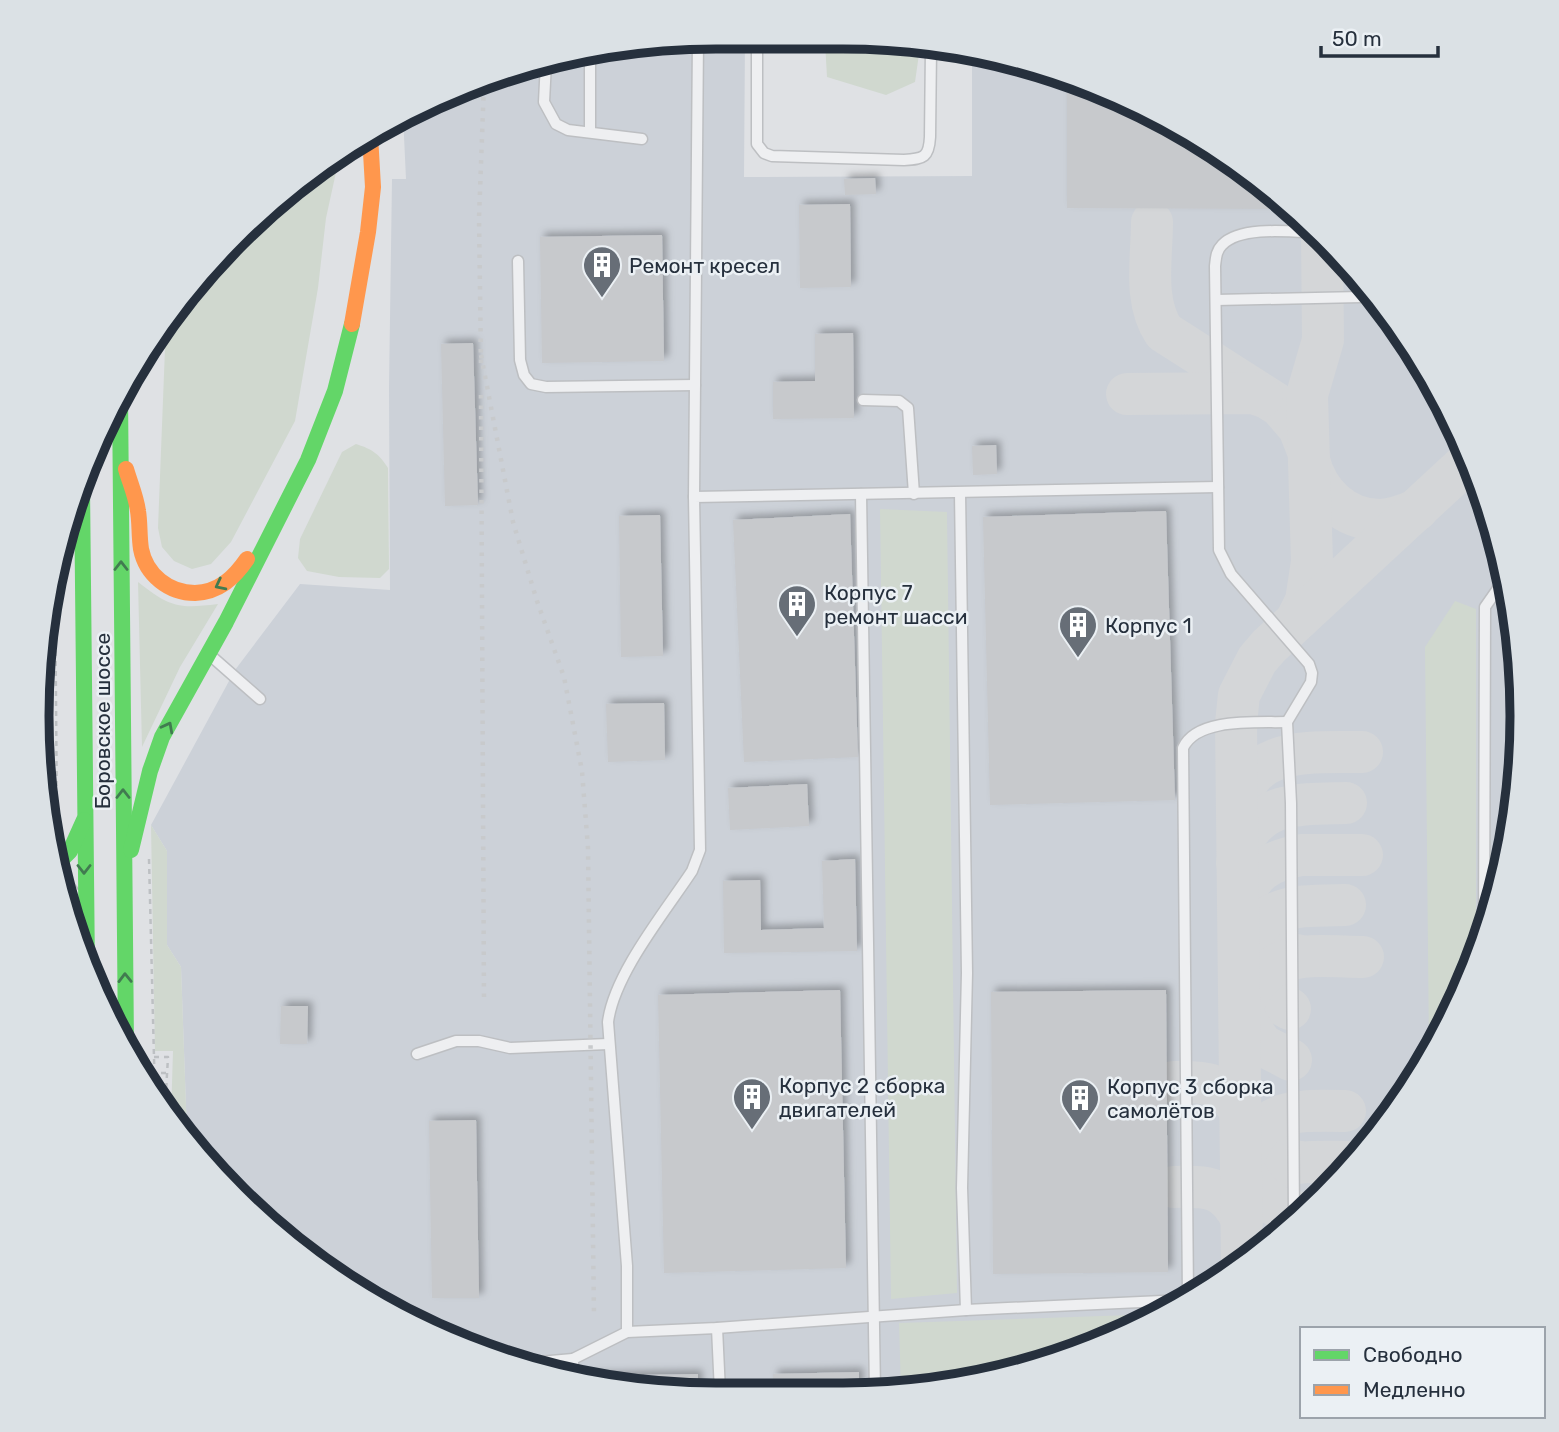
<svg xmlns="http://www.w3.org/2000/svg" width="1559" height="1432" font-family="Rubik,sans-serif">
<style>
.built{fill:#ccd1d8}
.green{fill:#d0d8cf}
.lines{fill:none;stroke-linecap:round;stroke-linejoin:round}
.taxiway{stroke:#d4d6d8;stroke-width:42}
.building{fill:#c7c9cc;filter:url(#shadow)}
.lane-casing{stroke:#bdbfc2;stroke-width:13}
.street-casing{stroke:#bdbfc2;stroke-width:23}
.path{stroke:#bdc0c3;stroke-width:2.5;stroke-dasharray:5 5;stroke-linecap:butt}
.lane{stroke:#eeeff1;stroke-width:10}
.street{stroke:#eeeff1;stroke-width:19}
.fast{stroke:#63d668;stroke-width:16}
.slow{stroke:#ff974d;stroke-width:16}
.rail{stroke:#c8cacc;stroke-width:4.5;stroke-dasharray:3.5 7;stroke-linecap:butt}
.path-bridge{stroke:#bdc0c3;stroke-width:2.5;stroke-dasharray:5 5;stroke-linecap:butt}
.oneway{stroke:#417b50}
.labels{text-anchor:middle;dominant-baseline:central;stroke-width:5;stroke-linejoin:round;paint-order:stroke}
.poi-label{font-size:21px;fill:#26303d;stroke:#ebf0f4;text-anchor:start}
.street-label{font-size:21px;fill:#26303d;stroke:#ebf0f4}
.rim{fill:none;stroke:#26303d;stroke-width:9}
</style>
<defs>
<filter id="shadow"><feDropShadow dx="4.5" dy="-4.5" stdDeviation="3.5" flood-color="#0004"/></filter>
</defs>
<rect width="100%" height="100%" fill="#dfe1e4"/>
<path class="built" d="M 716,37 L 745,38 L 744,177 L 972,176 L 972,50 L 1103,89 L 1221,151 L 1324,236 L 1408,339 L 1471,456 L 1509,584 L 1522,716 L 1509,849 L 1470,976 L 1408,1094 L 1323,1197 L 1220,1281 L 1103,1344 L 975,1382 L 843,1395 L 628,1389 L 498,1359 L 377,1304 L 268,1226 L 187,1134 L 181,967 L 167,945 L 167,851 L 151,825 L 235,670 L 300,584 L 390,590 L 389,388 L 392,179 L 406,179 L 403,115 L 416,107 L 583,50 Z"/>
<g class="green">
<path d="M 825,42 L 920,47 L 915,82 L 886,95 L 827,77 Z"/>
<path d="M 340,154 L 326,218 L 318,288 L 295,421 L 231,542 L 211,564 L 192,569 L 174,561 L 162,547 L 158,528 L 166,323 L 205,268 L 303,177 Z"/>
<path d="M 356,444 C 372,449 379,454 388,468 L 389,569 L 380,578 L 339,577 L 307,571 L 298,558 L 300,539 L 342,452 Z"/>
<path d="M 880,509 L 947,512 L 957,1293 L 891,1299 Z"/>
<path d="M 138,582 C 170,607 178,609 218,604 L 180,667 L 142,747 Z"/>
<path d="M 1455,601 L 1476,609 L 1476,958 L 1470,976 L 1429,1054 L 1425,647 Z"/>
<path d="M 151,825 L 167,851 L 167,945 L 181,967 L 187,1134 L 171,1116 L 173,1051 L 155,1051 Z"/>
<path d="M 1159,1314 L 1103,1344 L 975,1382 L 901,1390 L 899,1323 Z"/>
</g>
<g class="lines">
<g class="taxiway">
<path d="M 1152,222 C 1152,258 1143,301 1164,332 L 1280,406 L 1299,428 L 1308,451"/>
<path d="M 1127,394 L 1253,393 L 1262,396"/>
<path d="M 1309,460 C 1317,493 1344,520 1380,520 C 1393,520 1405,515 1417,510"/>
<path d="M 1296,621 L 1306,601 L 1312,562 L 1307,395 L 1323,340 L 1322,234"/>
<path d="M 1237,813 C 1247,744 1309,753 1362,752"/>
<path d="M 1237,863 C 1239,856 1240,848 1243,841 C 1263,800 1307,804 1346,803"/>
<path d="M 1301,956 C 1264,950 1253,940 1238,906 C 1252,872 1265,862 1301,855 L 1362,855"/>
<path d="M 1290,1009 C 1263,995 1252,986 1239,959 C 1260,903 1292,906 1345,905"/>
<path d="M 1291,1060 L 1262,1045 L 1240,1012 C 1266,947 1303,956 1363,957"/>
<path d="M 1173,1082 C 1185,1082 1199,1081 1211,1085 C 1252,1099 1239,1151 1299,1162"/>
<path d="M 1273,1170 C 1297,1159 1325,1162 1351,1162"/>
<path d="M 1174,1187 C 1207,1186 1226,1186 1242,1220"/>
<path d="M 1303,1213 C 1270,1211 1254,1191 1241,1163 C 1262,1108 1292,1110 1345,1111"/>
<path d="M 1242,1263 L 1236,723 L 1239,695 L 1257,660 L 1269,646 L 1471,459"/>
</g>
</g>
<g class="building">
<path d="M 1067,78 L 1103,89 L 1221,151 L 1290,209 L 1067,208 Z"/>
<path d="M 875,178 L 876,194 L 845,195 L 844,179 Z"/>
<path d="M 850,204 L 851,287 L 800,288 L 799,205 Z"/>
<path d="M 662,235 L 664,361 L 542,363 L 540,237 Z"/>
<path d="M 853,333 L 854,418 L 773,419 L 773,382 L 815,381 L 815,334 Z"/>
<path d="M 473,343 L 478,505 L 445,506 L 441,344 Z"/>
<path d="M 996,445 L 997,474 L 973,475 L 972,446 Z"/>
<path d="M 1166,511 L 1175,800 L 990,805 L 983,517 Z"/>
<path d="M 850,514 L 858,757 L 744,762 L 733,520 Z"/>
<path d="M 660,515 L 663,656 L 621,657 L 619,516 Z"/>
<path d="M 664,703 L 665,760 L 608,762 L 606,704 Z"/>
<path d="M 807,784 L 809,826 L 730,830 L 728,788 Z"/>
<path d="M 855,859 L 857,951 L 724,953 L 723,881 L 760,880 L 761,930 L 824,928 L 822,861 Z"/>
<path d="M 840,990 L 846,1268 L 664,1273 L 658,995 Z"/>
<path d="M 1166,990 L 1168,1272 L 993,1274 L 991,992 Z"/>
<path d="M 281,1006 L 308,1006 L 307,1044 L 280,1044 Z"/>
<path d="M 476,1120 L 479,1298 L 432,1298 L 429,1121 Z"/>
<path d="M 859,1372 L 859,1394 L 774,1393 L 773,1374 Z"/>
<path d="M 698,1374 L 698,1391 L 628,1389 L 588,1380 L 589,1376 Z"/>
</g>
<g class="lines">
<defs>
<g id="lane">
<path d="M 757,39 L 757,144 L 764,153 L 772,156 L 904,160 C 924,159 929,157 930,137 L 931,48"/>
<path d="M 546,62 L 544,102 L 556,124 L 568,130 L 642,139"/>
<path d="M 590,132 L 590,49"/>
<path d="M 518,261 L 520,360 L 524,375 L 531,384 L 546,387 L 695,385"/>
<path d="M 1216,300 L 1361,297 L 1371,294"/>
<path d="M 863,400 L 899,401 L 908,408 L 914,494"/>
<path d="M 960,493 L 967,973 L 962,1188 L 966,1310"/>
<path d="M 861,494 L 875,1392"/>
<path d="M 694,497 L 698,39"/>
<path d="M 211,656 L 260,699"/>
<path d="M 1484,933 L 1485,607 L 1499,587 L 1509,583"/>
<path d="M 417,1054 L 456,1041 L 479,1041 L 510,1048 L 608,1044"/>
<path d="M 1294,1221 L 1291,803 L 1287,722 L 1311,682 L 1312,673 L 1309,664 L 1231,574 L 1219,550 L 1215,266 C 1216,258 1216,251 1222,245 C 1241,225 1294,232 1320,233"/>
<path d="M 1188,1298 L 1183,748 C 1197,717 1258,723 1287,722"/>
<path d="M 717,1328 L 720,1392"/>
<path d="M 627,1332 L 627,1266 L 608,1022 C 614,974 665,912 692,871 L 700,850 L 694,497 L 1218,487"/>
<path d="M 517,1364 L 573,1359"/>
<path d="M 573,1377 L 573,1359 L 627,1332 L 717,1328 L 966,1310 L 1184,1300"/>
</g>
<path id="street" d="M 61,885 L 72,898 L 82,919"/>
</defs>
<use href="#lane" class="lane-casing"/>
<use href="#street" class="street-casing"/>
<g class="path">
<path d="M 55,571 L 57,827"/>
<path d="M 149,859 L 155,1098"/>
<path d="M 154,1057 L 168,1057 L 165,1109"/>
</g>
<use href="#lane" class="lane"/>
<use href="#street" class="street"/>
<g class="fast">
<path d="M 120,395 L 126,1046"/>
<path d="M 82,487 L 87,970"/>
<path d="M 131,850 L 150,771 L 162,737 L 226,622 L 308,460 L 335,391 L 352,324"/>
<path d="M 55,866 L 70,851 L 84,820"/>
</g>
<g class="slow">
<path d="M 352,324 L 368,232 L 373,187 L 370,135"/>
<path d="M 126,469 C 130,483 136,496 138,511 C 140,523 139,536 141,549 C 146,575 169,593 195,593 C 219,592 234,578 247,559"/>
</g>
<g class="rail">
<path d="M 481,355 L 513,522 L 537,601 L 564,677 L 582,771 L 588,848 L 594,1315"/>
<path d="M 481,363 L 479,218 L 484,83"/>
<path d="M 481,395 L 484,1003"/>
</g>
<path class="path-bridge" d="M 141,1073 L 168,1073"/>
</g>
<defs><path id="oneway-chevron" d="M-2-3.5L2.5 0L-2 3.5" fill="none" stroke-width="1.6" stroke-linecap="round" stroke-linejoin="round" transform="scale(1.75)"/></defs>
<g class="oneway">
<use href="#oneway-chevron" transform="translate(121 566) rotate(-90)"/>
<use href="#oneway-chevron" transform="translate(220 585) rotate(153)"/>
<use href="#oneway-chevron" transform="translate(168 727) rotate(-62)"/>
<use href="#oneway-chevron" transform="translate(123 794) rotate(-90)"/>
<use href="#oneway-chevron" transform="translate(84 869) rotate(90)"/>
<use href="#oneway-chevron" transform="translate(125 978) rotate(-91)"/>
</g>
<defs>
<symbol id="building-pin" viewBox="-11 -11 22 30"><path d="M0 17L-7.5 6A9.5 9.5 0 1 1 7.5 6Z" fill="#676e77" stroke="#ebf0f4"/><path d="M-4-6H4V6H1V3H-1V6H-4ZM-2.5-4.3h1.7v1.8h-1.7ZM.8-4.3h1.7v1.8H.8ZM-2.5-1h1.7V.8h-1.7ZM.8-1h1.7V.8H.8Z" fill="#fff"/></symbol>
</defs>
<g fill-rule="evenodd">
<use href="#building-pin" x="580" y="243" width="44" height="60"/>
<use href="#building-pin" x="775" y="582" width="44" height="60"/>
<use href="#building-pin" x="1056" y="603" width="44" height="60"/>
<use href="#building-pin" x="730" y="1075" width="44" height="60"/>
<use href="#building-pin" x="1058" y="1076" width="44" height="60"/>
</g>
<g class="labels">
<g class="poi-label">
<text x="629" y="265">Ремонт кресел</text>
<text x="824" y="592">Корпус 7<tspan x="824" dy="24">ремонт шасси</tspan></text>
<text x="1105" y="625">Корпус 1</text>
<text x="779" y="1085">Корпус 2 сборка<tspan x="779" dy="24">двигателей</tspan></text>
<text x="1107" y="1086">Корпус 3 сборка<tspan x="1107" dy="24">самолётов</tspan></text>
</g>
<g class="street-label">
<text transform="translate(102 721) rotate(-90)">Боровское шоссе</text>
</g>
</g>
<path d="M0 0H1559V1432H0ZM716 49H843A667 667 0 0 1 1510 716V716A667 667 0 0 1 843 1383H716A667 667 0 0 1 49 716V716A667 667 0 0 1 716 49Z" fill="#dbe1e5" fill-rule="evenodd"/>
<path class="rim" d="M716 49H843A667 667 0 0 1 1510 716V716A667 667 0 0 1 843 1383H716A667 667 0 0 1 49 716V716A667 667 0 0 1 716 49Z"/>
<rect x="1300" y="1327" width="245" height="91" fill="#ebf0f4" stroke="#9ca3ab" stroke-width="2"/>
<rect x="1314" y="1350" width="35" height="10" fill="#63d668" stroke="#9ca3ab" stroke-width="2"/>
<text x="1363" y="1362" font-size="21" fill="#26303d">Свободно</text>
<rect x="1314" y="1385" width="35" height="10" fill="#ff974d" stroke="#9ca3ab" stroke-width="2"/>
<text x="1363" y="1397" font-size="21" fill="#26303d">Медленно</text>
<path d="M1321 46v10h117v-10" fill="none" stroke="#26303d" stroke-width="3.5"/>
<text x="1332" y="46" font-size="21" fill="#26303d" stroke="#ebf0f4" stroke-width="5" paint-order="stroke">50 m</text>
</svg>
